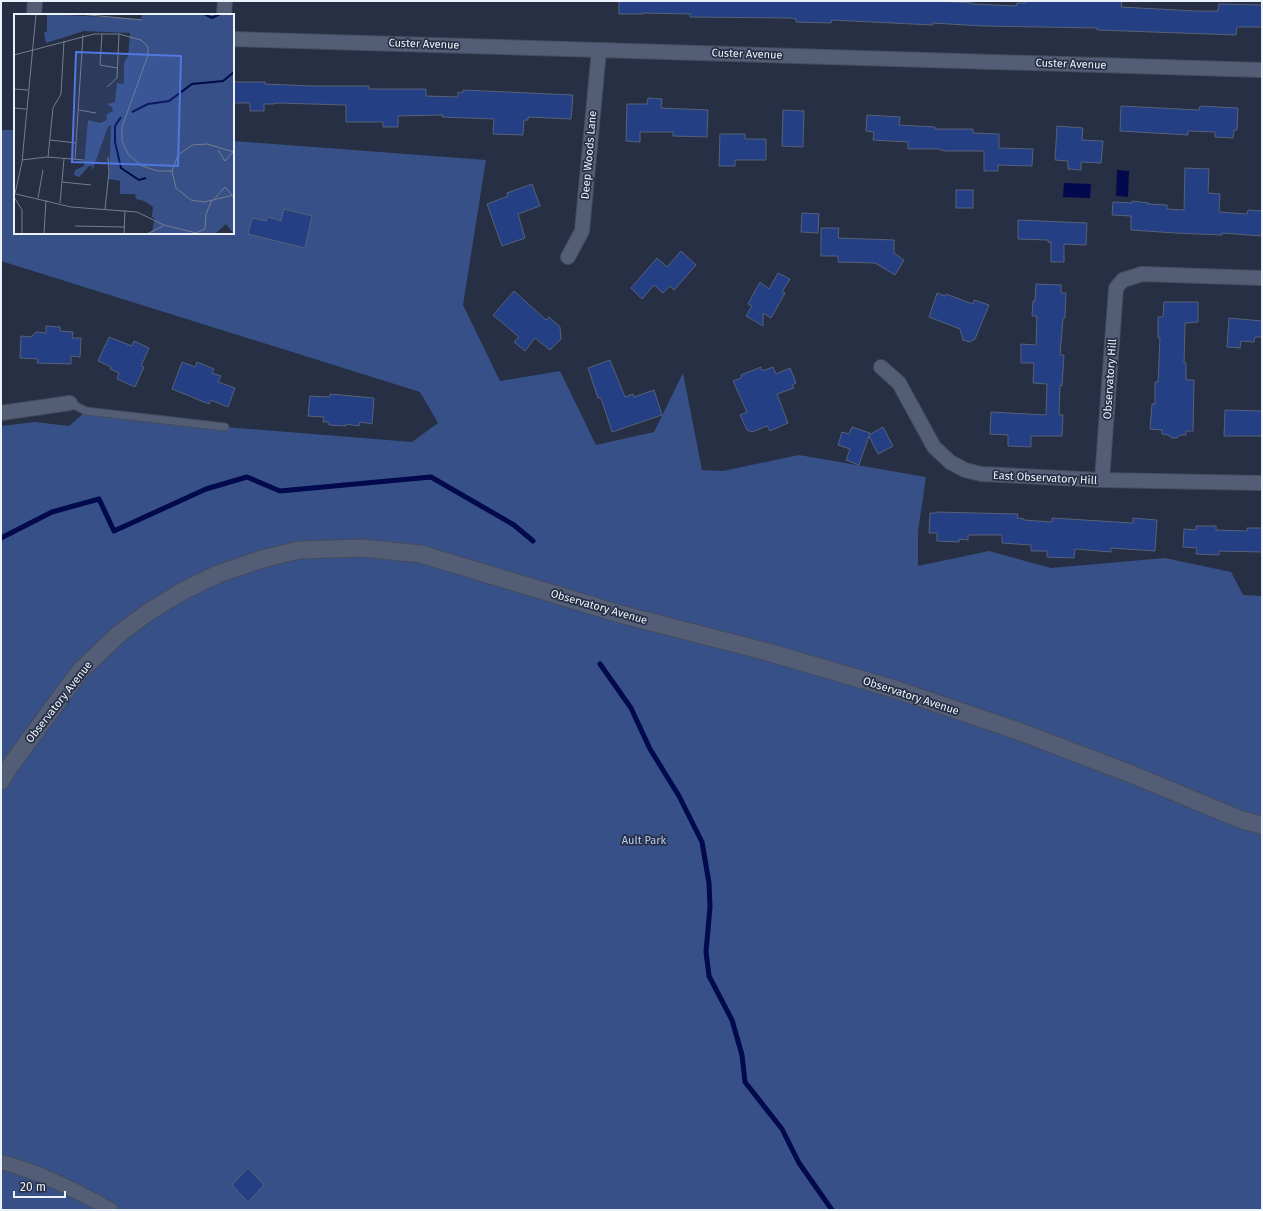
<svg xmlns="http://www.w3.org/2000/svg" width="1263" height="1211" font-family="'Fira Sans',sans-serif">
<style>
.green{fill:#385088}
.water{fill:#02094c}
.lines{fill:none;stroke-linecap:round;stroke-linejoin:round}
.stream{stroke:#02094c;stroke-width:5}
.building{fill:#243f83;stroke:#566179}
.service-casing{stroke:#444c5d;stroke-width:9}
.minor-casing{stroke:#444c5d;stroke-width:16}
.tertiary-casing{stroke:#444c5d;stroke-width:19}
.service{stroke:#535e76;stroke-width:7}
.minor{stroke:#535e76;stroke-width:14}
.tertiary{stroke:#535e76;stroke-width:17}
.labels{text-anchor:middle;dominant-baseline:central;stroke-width:3.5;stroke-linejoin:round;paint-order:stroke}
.street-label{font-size:11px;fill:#ecf2fd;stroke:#262f44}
.park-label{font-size:11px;fill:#bacdf5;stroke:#262f44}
.inset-river{fill:none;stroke:#02094c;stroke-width:2}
.inset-road{fill:none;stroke:#757d8e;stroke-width:1}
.view{fill:#5177e1;fill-opacity:0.15;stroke:#5177e1;stroke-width:2}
.inset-edge{fill:none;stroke:#ecf2fd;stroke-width:2}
</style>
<rect width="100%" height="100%" fill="#262f44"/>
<path class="green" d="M 1,130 L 15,130 L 15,233 L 233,233 L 233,141 L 486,160 L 463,305 L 500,381 L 560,371 L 596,445 L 654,432 L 683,373 L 702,470 L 723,471 L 799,455 L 926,477 L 918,531 L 918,566 L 989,551 L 1051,568 L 1165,558 L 1231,572 L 1243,595 L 1262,596 L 1262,1210 L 1,1210 L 1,426 L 35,422 L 69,426 L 86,411 L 225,427 L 412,442 L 438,423 L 420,392 L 1,261 Z"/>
<g class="water">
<path d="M 1117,170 L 1129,171 L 1128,197 L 1116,196 Z"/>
<path d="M 1064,183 L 1091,184 L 1090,198 L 1063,197 Z"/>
</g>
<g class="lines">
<g class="stream">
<path d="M 1,538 L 52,512 L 99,499 L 114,531 L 206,489 L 247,477 L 280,491 L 431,477 L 514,525 L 533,541"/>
<path d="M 600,664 L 631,708 L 650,749 L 679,796 L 702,842 L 709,883 L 710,907 L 706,952 L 709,976 L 732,1020 L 742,1055 L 745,1082 L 782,1129 L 799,1163 L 832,1210"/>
</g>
</g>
<g class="building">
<path d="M 619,1 L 939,1 L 972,3 L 972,4 L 1016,6 L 1017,3 L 1026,3 L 1026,1 L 1122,1 L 1121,7 L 1195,11 L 1218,11 L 1219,4 L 1262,5 L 1262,27 L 1237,27 L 1236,35 L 1097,30 L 1097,28 L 982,26 L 933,23 L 933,25 L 831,20 L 831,23 L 796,22 L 796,19 L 790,18 L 690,17 L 690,14 L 643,13 L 643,14 L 619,14 Z"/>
<path d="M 233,82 L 265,82 L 265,84 L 313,86 L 369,86 L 369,89 L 426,89 L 426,96 L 458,97 L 458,92 L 463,93 L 463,90 L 573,95 L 571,119 L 528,117 L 528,120 L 524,120 L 523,135 L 493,134 L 494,119 L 442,117 L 443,115 L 398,116 L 398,127 L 383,127 L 383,122 L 346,122 L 346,105 L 278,103 L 273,104 L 264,104 L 264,111 L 250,111 L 250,103 L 233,103 Z"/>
<path d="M 648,98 L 662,99 L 661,108 L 708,110 L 707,137 L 673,136 L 673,132 L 640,132 L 640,142 L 626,141 L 627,104 L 647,104 Z"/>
<path d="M 1121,106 L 1199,110 L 1200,106 L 1238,108 L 1237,130 L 1234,130 L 1233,138 L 1215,137 L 1215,132 L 1188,131 L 1188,135 L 1120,131 Z"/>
<path d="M 783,110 L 804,111 L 803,147 L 782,146 Z"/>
<path d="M 867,115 L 900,117 L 899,125 L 935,127 L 935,129 L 973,129 L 973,133 L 999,134 L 999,148 L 1033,149 L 1032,166 L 998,165 L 998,171 L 984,171 L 984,151 L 945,151 L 938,149 L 908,149 L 908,142 L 873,140 L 874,132 L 866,131 Z"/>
<path d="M 1057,126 L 1083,128 L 1082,140 L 1103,141 L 1101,163 L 1081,162 L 1081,170 L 1068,169 L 1068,161 L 1055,160 Z"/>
<path d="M 720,134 L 745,134 L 745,139 L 766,139 L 766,160 L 735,160 L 735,166 L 719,166 Z"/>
<path d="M 1185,168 L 1209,169 L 1208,193 L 1220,194 L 1219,212 L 1247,214 L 1248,210 L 1262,211 L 1262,236 L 1222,233 L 1222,235 L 1175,233 L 1131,230 L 1131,216 L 1112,215 L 1113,202 L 1132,203 L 1132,201 L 1149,203 L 1148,204 L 1167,205 L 1167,209 L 1184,210 Z"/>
<path d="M 532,184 L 540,206 L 518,214 L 525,238 L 502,246 L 487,204 L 508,196 L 507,193 Z"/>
<rect x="956" y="190" width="17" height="18"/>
<path d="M 284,209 L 312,216 L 305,248 L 248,234 L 252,218 L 266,221 L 268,217 L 281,221 Z"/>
<path d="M 802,213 L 819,214 L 818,233 L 801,232 Z"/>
<path d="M 1018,220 L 1087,223 L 1086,245 L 1064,244 L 1064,262 L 1051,262 L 1051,242 L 1048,242 L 1048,240 L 1018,239 Z"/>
<path d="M 821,228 L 839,228 L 838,238 L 894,240 L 894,253 L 904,260 L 895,275 L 875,263 L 838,262 L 838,256 L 821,256 Z"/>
<path d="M 681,251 L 696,265 L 674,290 L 670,286 L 663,293 L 654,285 L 642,299 L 631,288 L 657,258 L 667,267 Z"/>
<path d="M 778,273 L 790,279 L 782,292 L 785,293 L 771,318 L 763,313 L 763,326 L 746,316 L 752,306 L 748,304 L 760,282 L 769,289 Z"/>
<path d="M 1036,284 L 1061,285 L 1061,293 L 1066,293 L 1065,318 L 1063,318 L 1060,355 L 1064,355 L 1062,386 L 1060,385 L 1059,415 L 1063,415 L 1062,436 L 1031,436 L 1031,447 L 1008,446 L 1008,435 L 990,434 L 991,412 L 1046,415 L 1047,384 L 1033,383 L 1034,363 L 1021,363 L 1021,344 L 1036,345 L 1037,316 L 1032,316 L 1033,301 L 1035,301 Z"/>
<path d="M 514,291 L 546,320 L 549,317 L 560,327 L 561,339 L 550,350 L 535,338 L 525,351 L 514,342 L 519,337 L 493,315 Z"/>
<path d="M 937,293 L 945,296 L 946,294 L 973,304 L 974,300 L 989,305 L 975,339 L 970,342 L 963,340 L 960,329 L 929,317 Z"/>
<path d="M 1164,302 L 1198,302 L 1198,322 L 1185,323 L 1184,363 L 1186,363 L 1186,380 L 1194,380 L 1193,431 L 1186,431 L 1186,435 L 1180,435 L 1177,438 L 1172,438 L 1168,435 L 1162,434 L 1162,430 L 1150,429 L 1152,404 L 1155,404 L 1155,382 L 1158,382 L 1160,338 L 1158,338 L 1158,317 L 1163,317 Z"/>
<path d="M 1229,318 L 1262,321 L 1262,337 L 1255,337 L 1254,342 L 1241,341 L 1240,348 L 1227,347 Z"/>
<path d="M 46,326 L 60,327 L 60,331 L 73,332 L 72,338 L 81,338 L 80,357 L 71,356 L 71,364 L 37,363 L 38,359 L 20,358 L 21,336 L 31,337 L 36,332 L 46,333 Z"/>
<path d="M 109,337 L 132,346 L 134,341 L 149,348 L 141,366 L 144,367 L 135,387 L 117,379 L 119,373 L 110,369 L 111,367 L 98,361 Z"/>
<path d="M 610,360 L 625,397 L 633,394 L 634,397 L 654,390 L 662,415 L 612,432 L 601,398 L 598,398 L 588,368 Z"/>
<path d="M 182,362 L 195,367 L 197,362 L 214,369 L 212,373 L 221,376 L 218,382 L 235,388 L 228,407 L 211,400 L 209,404 L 172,389 Z"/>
<path d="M 761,367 L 762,371 L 773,367 L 776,374 L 790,368 L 796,383 L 792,385 L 794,388 L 777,394 L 788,423 L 770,431 L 767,426 L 752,432 L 747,430 L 740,415 L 747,412 L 733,381 L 741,378 L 741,375 Z"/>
<path d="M 330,394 L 374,398 L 372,424 L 360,422 L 359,426 L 346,424 L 346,426 L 329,425 L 329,422 L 323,422 L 324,417 L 308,416 L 310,396 L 330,397 Z"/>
<path d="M 1225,410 L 1262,411 L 1262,436 L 1224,436 Z"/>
<path d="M 852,427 L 870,433 L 869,435 L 883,427 L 893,446 L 878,454 L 869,436 L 859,465 L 846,460 L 850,449 L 838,445 L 842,432 L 849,434 Z"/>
<path d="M 937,512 L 1018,514 L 1017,518 L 1024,519 L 1024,520 L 1052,522 L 1052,518 L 1133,523 L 1133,518 L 1157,520 L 1155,551 L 1111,548 L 1111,552 L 1075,549 L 1074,558 L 1047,557 L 1047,551 L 1031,551 L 1031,545 L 1002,543 L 1002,535 L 968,535 L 968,540 L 959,539 L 959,542 L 937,541 L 937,533 L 929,533 L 930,513 L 937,513 Z"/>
<path d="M 1196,526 L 1216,526 L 1216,530 L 1247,531 L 1247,528 L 1262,528 L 1262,552 L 1219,551 L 1219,555 L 1196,554 L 1197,548 L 1183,547 L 1184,529 L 1196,530 Z"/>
<path d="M 248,1168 L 264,1185 L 248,1202 L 232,1185 Z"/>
</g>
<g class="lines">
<defs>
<path id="service" d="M 70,403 L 86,411 L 225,427"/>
<g id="minor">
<path d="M 34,15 L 35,1"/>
<path d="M 224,15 L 225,1"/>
<path d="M 233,39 L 1262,70"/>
<path d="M 568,257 L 582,231 L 599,50"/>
<path d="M 881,367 L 899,383 L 934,447 L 950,462 L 965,470 L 981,474 L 1102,480 L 1262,483"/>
<path d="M 1,413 L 70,403"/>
<path d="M 1102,480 L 1116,288 L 1123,280 L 1142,274 L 1262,278"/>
<path d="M 1,1162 C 40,1172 76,1190 111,1210"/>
</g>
<path id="tertiary" d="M 1,781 L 10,766 L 80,671 L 119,634 L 150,611 L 183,591 L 218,574 L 262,559 L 299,550 L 362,548 L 421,554 L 620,614 L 768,652 L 894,689 L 1018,731 L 1131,774 L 1242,820 L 1262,825"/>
</defs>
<use href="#service" class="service-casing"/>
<use href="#minor" class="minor-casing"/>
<use href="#tertiary" class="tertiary-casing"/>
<use href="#service" class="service"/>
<use href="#minor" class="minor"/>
<use href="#tertiary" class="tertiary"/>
</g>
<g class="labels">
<g class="street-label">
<text transform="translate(424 44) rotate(2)">Custer Avenue</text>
<text transform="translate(747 54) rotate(2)">Custer Avenue</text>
<text transform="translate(1071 64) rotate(2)">Custer Avenue</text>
<text transform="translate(589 155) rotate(-85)">Deep Woods Lane</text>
<text transform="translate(1110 379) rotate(-86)">Observatory Hill</text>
<text transform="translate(1045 478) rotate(3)">East Observatory Hill</text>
<text transform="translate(599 607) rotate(16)">Observatory Avenue</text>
<text transform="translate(911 696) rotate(18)">Observatory Avenue</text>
<text transform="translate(59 702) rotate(-52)">Observatory Avenue</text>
</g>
<g class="park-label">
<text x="644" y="840">Ault Park</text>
</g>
</g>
<g transform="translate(14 14)">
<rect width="220" height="220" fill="#262f44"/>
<path d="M 33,0 L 127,5 L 128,0 L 220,0 L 220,220 L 212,210 L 201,220 L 135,220 L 138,217 L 141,205 L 138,203 L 139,193 L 130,187 L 122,185 L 121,180 L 106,180 L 106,167 L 95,165 L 97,111 L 94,113 L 78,157 L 78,152 L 75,152 L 65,163 L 60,161 L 61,156 L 70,152 L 74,106 L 86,109 L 93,106 L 92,101 L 99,97 L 98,93 L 93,90 L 101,88 L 103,69 L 110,70 L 110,49 L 114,42 L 116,19 L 70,17 L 32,29 L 30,19 L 33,17 Z" fill="#385088"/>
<path class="inset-river" d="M 190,0 L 198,4 L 206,0M 118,98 L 134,90 L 155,87 L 178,70 L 209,67 L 220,58M 107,103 L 101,112 L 101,128 L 107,154 L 125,166 L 132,164"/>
<path class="inset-road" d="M 65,0 L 128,6M 88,20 L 86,51 L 103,54M 0,41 L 80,20 L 105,20 L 127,26 L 134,33 L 134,41 L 108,113 L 108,127 L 114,140 L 128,152 L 144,157 L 158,157M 93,73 L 103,64 L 105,20M 0,75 L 14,76M 0,94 L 12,95M 65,96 L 82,99M 36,126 L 62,129M 204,136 L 211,147 L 219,138M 220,138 L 193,130 L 178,131 L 164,141 L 158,157 L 162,174 L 177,186 L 190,188 L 220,181M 34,143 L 39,94 L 47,80 L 50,27M 61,145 L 69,21M 8,146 L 33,143 L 70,146M 48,168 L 77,171M 2,180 L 57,193 L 123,198 L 150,211 L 182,219 L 191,215 L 192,200 L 198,186M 0,183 L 8,196 L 8,220M 0,184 L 8,148 L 22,0M 24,184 L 29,156M 201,184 L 211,173 L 218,181M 46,189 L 50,145M 91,195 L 95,158 L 94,143M 61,212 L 111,213M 30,220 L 32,186M 110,220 L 111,196M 133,220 L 149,212"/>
<path class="view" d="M 62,38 L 167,42 L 164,152 L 58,148 Z"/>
<rect width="220" height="220" class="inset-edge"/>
</g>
<rect width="1263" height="1211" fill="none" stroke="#ecf2fd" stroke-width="4"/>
<path d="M14 1191v6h51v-6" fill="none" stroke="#ecf2fd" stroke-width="2"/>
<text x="20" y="1191" font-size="12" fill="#ecf2fd" stroke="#262f44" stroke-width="3" paint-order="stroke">20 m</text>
</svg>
